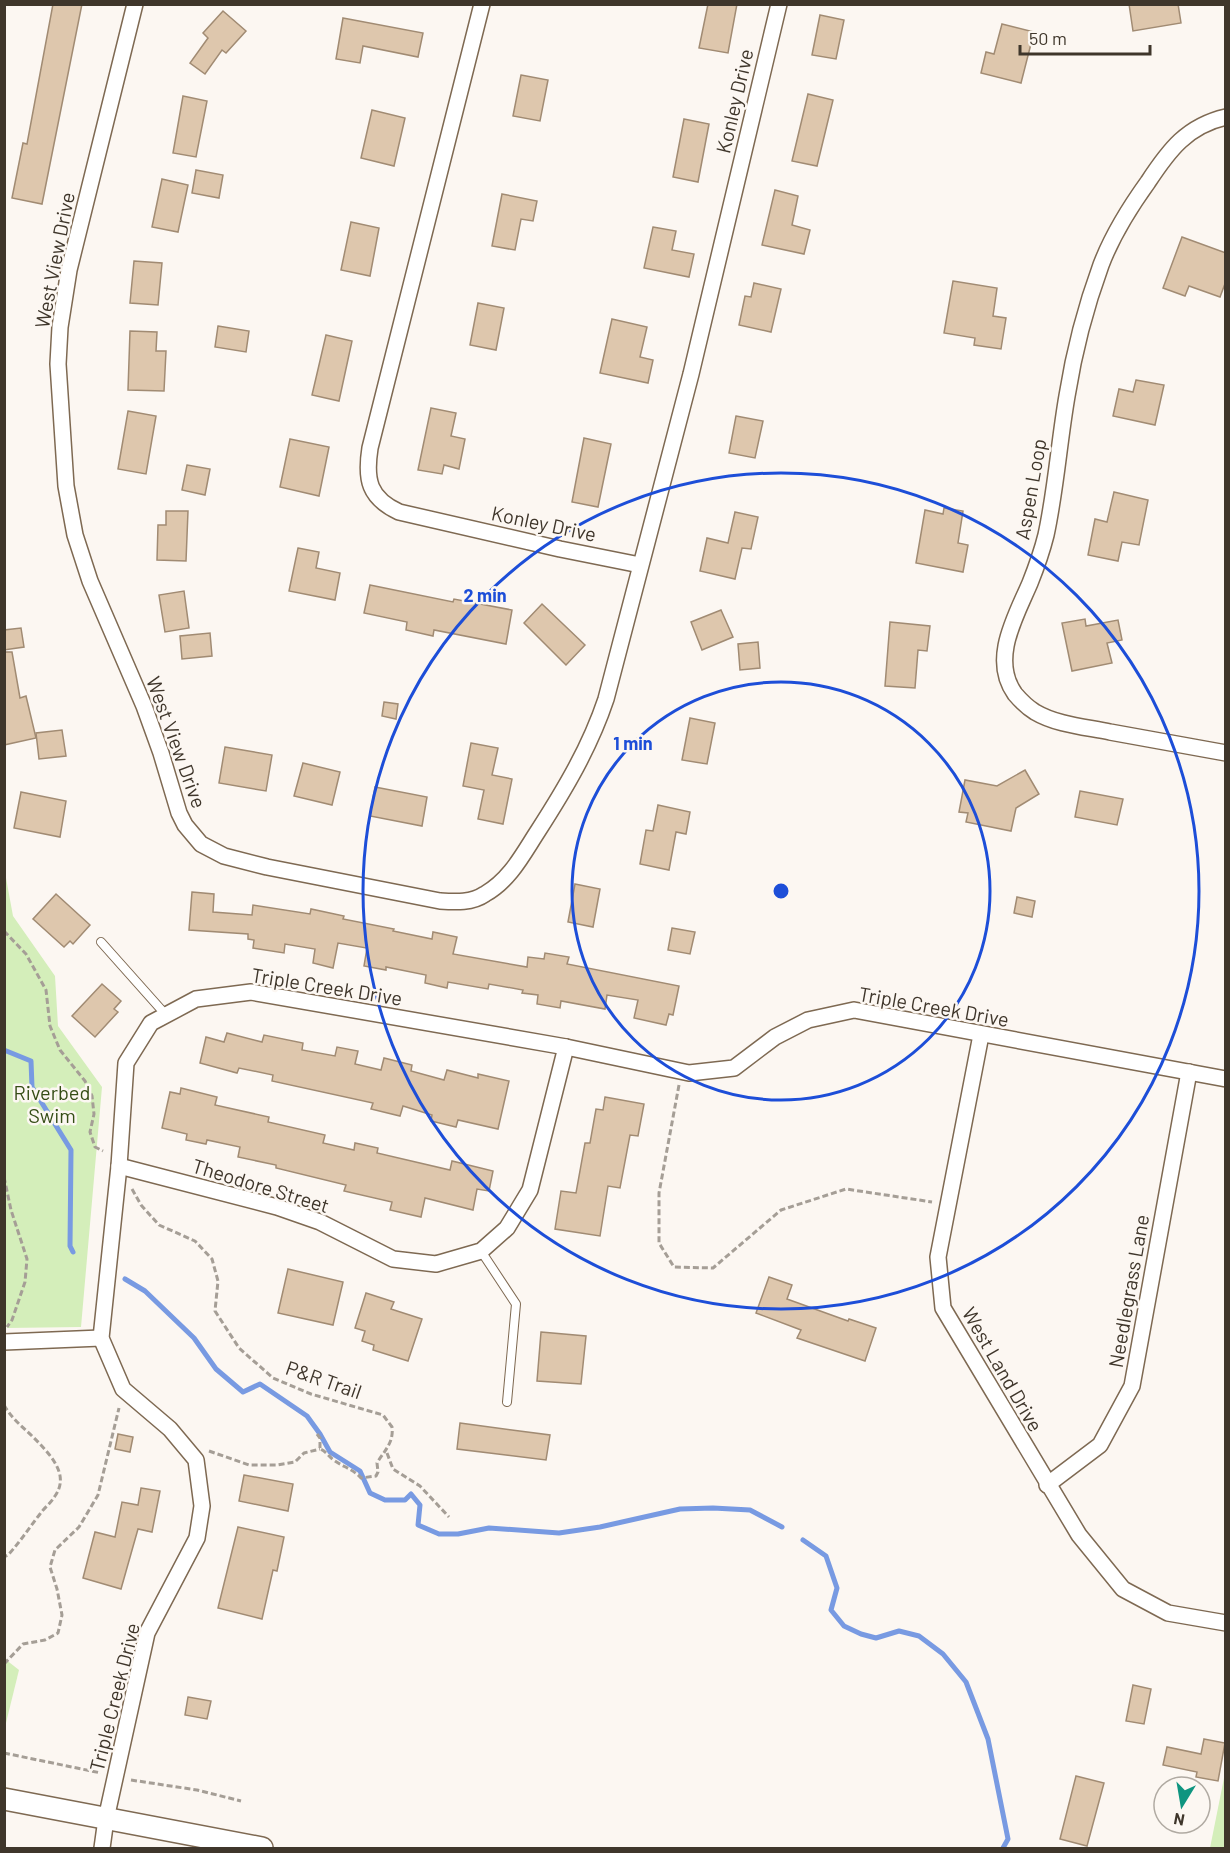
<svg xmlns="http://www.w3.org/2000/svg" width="1230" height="1853" font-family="Barlow,sans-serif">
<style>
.green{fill:#d4eeba}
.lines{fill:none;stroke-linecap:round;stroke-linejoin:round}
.stream{stroke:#789ae2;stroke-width:5}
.building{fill:#dec7ad;stroke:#a18b73;stroke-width:1.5}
.service-casing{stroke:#7e6952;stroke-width:10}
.minor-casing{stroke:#7e6952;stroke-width:18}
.secondary-casing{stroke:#7e6952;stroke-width:24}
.path{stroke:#a59e96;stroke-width:3;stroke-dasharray:6 3;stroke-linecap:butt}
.service{stroke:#fff;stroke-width:8}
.minor{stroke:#fff;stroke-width:15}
.secondary{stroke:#fff;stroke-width:21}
.ring{fill:none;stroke:#1d4ed8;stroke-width:3}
.labels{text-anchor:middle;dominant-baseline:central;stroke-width:5;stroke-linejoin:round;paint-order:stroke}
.street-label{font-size:20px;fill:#3f362b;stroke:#fcf7f2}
.park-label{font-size:20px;fill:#354d15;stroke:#fcf7f2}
.centre{fill:#1d4ed8;stroke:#fcf7f2;stroke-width:3}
.ring-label{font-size:18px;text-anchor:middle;font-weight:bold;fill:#1d4ed8;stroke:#fcf7f2;stroke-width:5;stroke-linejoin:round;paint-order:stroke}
</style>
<rect width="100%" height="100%" fill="#fcf7f2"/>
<g class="green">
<path d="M 4,867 L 13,916 L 55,976 L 58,1026 L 102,1087 L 81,1327 L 7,1328 L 5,1317 Z"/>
<path d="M 5,1659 L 19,1670 L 5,1727 Z"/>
<path d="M 1225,1773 L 1225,1848 L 1210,1848 Z"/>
</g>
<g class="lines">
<g class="stream">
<path d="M 4,1050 L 31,1061 L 32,1087 L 71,1150 L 70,1246 L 73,1252"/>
<path d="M 125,1279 L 145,1291 L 194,1338 L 216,1369 L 243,1392 L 260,1384 L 307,1416 L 320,1434 L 330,1452 L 360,1471 L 370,1493 L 385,1500 L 405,1500 L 411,1494 L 420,1505 L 418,1525 L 439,1534 L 458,1534 L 489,1528 L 559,1533 L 600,1527 L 680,1509 L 713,1508 L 750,1510 L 782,1527"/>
<path d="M 803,1540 L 826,1556 L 837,1588 L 831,1610 L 844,1626 L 861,1634 L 876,1638 L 899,1631 L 919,1636 L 943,1654 L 966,1682 L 988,1739 L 1008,1839 L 1003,1848"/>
</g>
</g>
<g class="building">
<path d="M 53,4 L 82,4 L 42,204 L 12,198 L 23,143 L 27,144 Z"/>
<path d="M 708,4 L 737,4 L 728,53 L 699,48 Z"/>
<path d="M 1129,4 L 1178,4 L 1181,23 L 1133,31 Z"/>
<path d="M 223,11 L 246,31 L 226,53 L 222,50 L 205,74 L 190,63 L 208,38 L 203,33 Z"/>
<path d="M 820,15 L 844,20 L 836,59 L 812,55 Z"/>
<path d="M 343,18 L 423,33 L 418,57 L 363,46 L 360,63 L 336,59 Z"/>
<path d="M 1002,24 L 1034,32 L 1021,83 L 981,73 L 986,52 L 994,54 Z"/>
<path d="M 521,75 L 548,80 L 540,121 L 513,116 Z"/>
<path d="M 808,94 L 833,100 L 817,166 L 792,161 Z"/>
<path d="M 183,96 L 207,101 L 196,157 L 173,153 Z"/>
<path d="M 372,110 L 405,118 L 394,166 L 361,158 Z"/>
<path d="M 684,119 L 709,124 L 698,182 L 673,177 Z"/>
<path d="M 196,170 L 223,175 L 219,198 L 192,193 Z"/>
<path d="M 162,179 L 188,185 L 178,232 L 152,227 Z"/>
<path d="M 775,190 L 798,196 L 792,225 L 810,230 L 804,254 L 762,245 Z"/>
<path d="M 502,194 L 537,201 L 533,221 L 521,219 L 515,250 L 492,246 Z"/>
<path d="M 351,222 L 379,228 L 370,276 L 341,270 Z"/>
<path d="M 653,227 L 676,231 L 672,250 L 694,254 L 689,277 L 644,268 Z"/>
<path d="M 1182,237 L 1226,253 L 1226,281 L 1220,297 L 1189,286 L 1185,296 L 1163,288 Z"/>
<path d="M 134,261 L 162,263 L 158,305 L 130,303 Z"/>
<path d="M 953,281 L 997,288 L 993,316 L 1006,318 L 1001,349 L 974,345 L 975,338 L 944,333 Z"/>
<path d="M 754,283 L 781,289 L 771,332 L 739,325 L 745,296 L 751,297 Z"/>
<path d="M 478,303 L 504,308 L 496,350 L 470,345 Z"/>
<path d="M 612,319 L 647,327 L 640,357 L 653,360 L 648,383 L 600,373 Z"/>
<path d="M 218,326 L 249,331 L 246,352 L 215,347 Z"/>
<path d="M 130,331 L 157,332 L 156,351 L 166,351 L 164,391 L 128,390 Z"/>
<path d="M 326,335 L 352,341 L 339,401 L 312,395 Z"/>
<path d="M 1136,380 L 1164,385 L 1155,425 L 1113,416 L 1119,389 L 1133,392 Z"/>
<path d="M 431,408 L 456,413 L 451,436 L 465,439 L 459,469 L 444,465 L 442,474 L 418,470 Z"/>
<path d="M 128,411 L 156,416 L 146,474 L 118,469 Z"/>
<path d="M 736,416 L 763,421 L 755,458 L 729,453 Z"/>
<path d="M 584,438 L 611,444 L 598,507 L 572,502 Z"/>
<path d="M 290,439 L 329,447 L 319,496 L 280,487 Z"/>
<path d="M 187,465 L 210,469 L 205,495 L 182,490 Z"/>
<path d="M 1114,492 L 1148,500 L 1139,545 L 1122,542 L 1118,561 L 1088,555 L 1095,519 L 1107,522 Z"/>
<path d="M 944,508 L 963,511 L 958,543 L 968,545 L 963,572 L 916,563 L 925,510 L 943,514 Z"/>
<path d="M 166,511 L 188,511 L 186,561 L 157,560 L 158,525 L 166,525 Z"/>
<path d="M 735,512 L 758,517 L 751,549 L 742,548 L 735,579 L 700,571 L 707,538 L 728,543 Z"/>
<path d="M 298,548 L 319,552 L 316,568 L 340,573 L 335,600 L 289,591 Z"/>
<path d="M 370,585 L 453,602 L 454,599 L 512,610 L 506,644 L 434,630 L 433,636 L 406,630 L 407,622 L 364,613 Z"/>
<path d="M 184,591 L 189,628 L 165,632 L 159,595 Z"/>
<path d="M 542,604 L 585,645 L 566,665 L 524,623 Z"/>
<path d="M 721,610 L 733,637 L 702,650 L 691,622 Z"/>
<path d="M 1085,619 L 1086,626 L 1118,620 L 1122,640 L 1107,643 L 1112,663 L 1072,671 L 1062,623 Z"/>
<path d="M 890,622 L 930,626 L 927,651 L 918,650 L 915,688 L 885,686 Z"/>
<path d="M 21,628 L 24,647 L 4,650 L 4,630 Z"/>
<path d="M 210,633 L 212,656 L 182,659 L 180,636 Z"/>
<path d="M 758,642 L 760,668 L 740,670 L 738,644 Z"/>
<path d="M 4,652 L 12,652 L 20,698 L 26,696 L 36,738 L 4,745 Z"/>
<path d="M 384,702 L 398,704 L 396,719 L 382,716 Z"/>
<path d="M 690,718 L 715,723 L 707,764 L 682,760 Z"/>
<path d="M 62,730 L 66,756 L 39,759 L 36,733 Z"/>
<path d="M 471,743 L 498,748 L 492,775 L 512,779 L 503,824 L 478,819 L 484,790 L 463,786 Z"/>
<path d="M 225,747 L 272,755 L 266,791 L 219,783 Z"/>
<path d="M 303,763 L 340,772 L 332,805 L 294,796 Z"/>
<path d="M 1025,770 L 1039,794 L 1016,808 L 1011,831 L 966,822 L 968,813 L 959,812 L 965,780 L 997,786 Z"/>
<path d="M 375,787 L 427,797 L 422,826 L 370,816 Z"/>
<path d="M 1080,791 L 1123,799 L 1117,825 L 1075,817 Z"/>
<path d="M 21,792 L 66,801 L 60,837 L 14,828 Z"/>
<path d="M 658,805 L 690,812 L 686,834 L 676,832 L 669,870 L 640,864 L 646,830 L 653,831 Z"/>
<path d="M 575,884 L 600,889 L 593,927 L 568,922 Z"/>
<path d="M 192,892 L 214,894 L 213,912 L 252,915 L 253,905 L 310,914 L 311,909 L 344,916 L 343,919 L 394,929 L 393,931 L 432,939 L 433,932 L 457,937 L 453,954 L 527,967 L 528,957 L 544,959 L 545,953 L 569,957 L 567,964 L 679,986 L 673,1015 L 669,1014 L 666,1025 L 634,1018 L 638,1000 L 607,995 L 605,1009 L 561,1001 L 560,1008 L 537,1004 L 538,995 L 522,993 L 523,990 L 489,984 L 488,989 L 448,982 L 447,988 L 425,983 L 426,975 L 386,967 L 386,970 L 364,966 L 367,948 L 338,943 L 333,968 L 313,963 L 315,949 L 285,944 L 284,953 L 253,948 L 254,940 L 248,939 L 248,934 L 189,930 Z"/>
<path d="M 56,894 L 90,925 L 73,944 L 70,941 L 64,947 L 33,919 Z"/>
<path d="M 1017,897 L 1035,901 L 1032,917 L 1014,913 Z"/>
<path d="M 672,928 L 695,932 L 690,954 L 668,950 Z"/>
<path d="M 102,984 L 121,1001 L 114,1009 L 118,1012 L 95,1037 L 72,1016 Z"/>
<path d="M 227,1033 L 262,1042 L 264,1035 L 303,1043 L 302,1050 L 335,1056 L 337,1047 L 358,1051 L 355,1064 L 381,1070 L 384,1058 L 412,1065 L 411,1071 L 444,1080 L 447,1070 L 478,1078 L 478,1074 L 509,1081 L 498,1129 L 458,1120 L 456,1127 L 431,1121 L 432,1115 L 403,1106 L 400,1116 L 371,1109 L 373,1103 L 272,1081 L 273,1075 L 239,1068 L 237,1073 L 200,1063 L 206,1037 L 224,1042 Z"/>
<path d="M 181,1088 L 217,1097 L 215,1105 L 269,1117 L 268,1122 L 325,1135 L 323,1143 L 354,1150 L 355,1143 L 378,1148 L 377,1153 L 450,1170 L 452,1161 L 493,1171 L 489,1191 L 477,1189 L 473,1210 L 425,1198 L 421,1217 L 390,1210 L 392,1202 L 344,1191 L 346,1185 L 276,1168 L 276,1165 L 238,1157 L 240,1147 L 207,1140 L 206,1144 L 186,1140 L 187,1134 L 162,1128 L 170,1092 L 180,1094 Z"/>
<path d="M 605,1097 L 644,1104 L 638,1136 L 630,1135 L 620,1188 L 608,1186 L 600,1236 L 555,1229 L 561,1191 L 576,1193 L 585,1143 L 590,1143 L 596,1109 L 603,1110 Z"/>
<path d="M 288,1269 L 343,1282 L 333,1325 L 278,1313 Z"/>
<path d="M 769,1277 L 792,1285 L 787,1299 L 848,1321 L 849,1319 L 876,1328 L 865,1361 L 797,1338 L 801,1330 L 756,1313 Z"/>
<path d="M 366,1293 L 394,1302 L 391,1309 L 422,1319 L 408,1361 L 373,1350 L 374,1345 L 362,1341 L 365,1331 L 355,1328 Z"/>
<path d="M 541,1332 L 586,1336 L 581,1384 L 537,1381 Z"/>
<path d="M 460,1423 L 550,1435 L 546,1460 L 457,1449 Z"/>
<path d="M 118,1434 L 133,1437 L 130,1452 L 115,1449 Z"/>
<path d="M 244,1475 L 293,1484 L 288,1511 L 239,1501 Z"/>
<path d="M 141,1488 L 160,1491 L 152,1532 L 138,1529 L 121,1589 L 83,1578 L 95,1532 L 115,1537 L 122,1502 L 138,1505 Z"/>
<path d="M 238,1527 L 284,1537 L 277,1571 L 273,1570 L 262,1619 L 218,1608 Z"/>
<path d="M 1133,1685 L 1151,1689 L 1144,1724 L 1126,1721 Z"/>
<path d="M 188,1697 L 211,1701 L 207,1719 L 185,1715 Z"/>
<path d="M 1204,1739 L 1225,1743 L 1218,1781 L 1196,1777 L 1197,1772 L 1163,1765 L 1167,1747 L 1201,1754 Z"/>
<path d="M 1076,1776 L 1104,1783 L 1087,1846 L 1060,1839 Z"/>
</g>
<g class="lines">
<defs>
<g id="service">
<path d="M 101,942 L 166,1015"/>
<path d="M 481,1251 L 516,1304 L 507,1402"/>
</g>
<g id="minor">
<path d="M 135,4 L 69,270 L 60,327 L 58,364 L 66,486 L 75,535 L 90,581 L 144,706 L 161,753 L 179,813 L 185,825 L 201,844 L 224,856 L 267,867 L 440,901 C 456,902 472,903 485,894 C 510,880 523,854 538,831 C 565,789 590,747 606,699 L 691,374 L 779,4"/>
<path d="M 482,4 L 370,448 C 365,480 369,498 399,512 L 560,549 L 640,565"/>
<path d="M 1226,117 C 1187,126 1169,150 1148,182 C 1130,207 1112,236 1101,265 C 1086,306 1074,352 1067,396 C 1059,442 1056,489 1046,535 C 1042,551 1036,568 1030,583 C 1016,616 990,659 1015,694 C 1021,701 1027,707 1035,712 C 1057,725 1086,727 1110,732 C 1148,739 1187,746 1226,753"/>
<path d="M 981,1035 L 938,1257 L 943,1308 L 1079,1535 L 1123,1589 L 1168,1613 L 1226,1623"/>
<path d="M 119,1166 L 277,1207 L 320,1222 L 393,1259 L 436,1264 L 481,1251 L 507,1228 L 530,1190 L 566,1047"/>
<path d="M 4,1342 L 101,1338"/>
<path d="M 1047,1485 L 1100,1445 L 1132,1386 L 1189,1072"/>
<path d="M 102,1848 L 106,1819 L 147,1633 L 197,1538 L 202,1506 L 196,1460 L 170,1429 L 123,1389 L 101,1338 L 119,1166 L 126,1063 L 151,1023 L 196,999 L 251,992 L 566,1047 L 689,1073 L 734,1068 L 775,1037 L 808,1020 L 854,1010 L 1226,1079"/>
</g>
<path id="secondary" d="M 4,1799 L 262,1848"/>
</defs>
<use href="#service" class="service-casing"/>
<use href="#minor" class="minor-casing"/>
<use href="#secondary" class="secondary-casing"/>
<g class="path">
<path d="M 4,931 L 26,954 L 46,990 L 50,1026 L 60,1050 L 85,1081 L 92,1096 L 94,1114 L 90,1132 L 95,1147 L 103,1151"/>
<path d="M 679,1085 L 659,1193 L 659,1243 L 674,1267 L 713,1268 L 781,1210 L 846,1189 L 932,1202"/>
<path d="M 4,1177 L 11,1210 L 27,1259 L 25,1282 L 12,1320 L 7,1327"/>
<path d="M 132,1189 L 141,1205 L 159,1225 L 195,1241 L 212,1259 L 218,1281 L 215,1311 L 239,1348 L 273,1378 L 311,1394 L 383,1415 L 392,1427 C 394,1443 384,1451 377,1463 L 378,1472 L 376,1476 L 361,1478 C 354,1470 344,1467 335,1461 C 329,1457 326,1451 320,1449"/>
<path d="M 4,1405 C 13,1421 27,1430 39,1443 C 53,1458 69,1476 55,1496 C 51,1503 44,1508 40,1514 C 29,1528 20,1542 8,1555 L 4,1557"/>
<path d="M 317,1434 L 320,1438 L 320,1449"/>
<path d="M 209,1451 L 249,1465 L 277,1465 L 295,1462 L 304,1453 L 320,1449"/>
<path d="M 387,1453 L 393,1469 L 420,1486 L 449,1517"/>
<path d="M 4,1664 L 23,1644 L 45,1640 L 58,1633 L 62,1615 L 57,1589 L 50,1567 L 55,1550 L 79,1527 L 98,1495 L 119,1408"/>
<path d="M 4,1753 L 101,1773"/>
<path d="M 131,1780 L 197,1790 L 241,1801"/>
</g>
<use href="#service" class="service"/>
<use href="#minor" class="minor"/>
<use href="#secondary" class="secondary"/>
</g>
<g class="ring">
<circle cx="781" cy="891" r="209"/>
<circle cx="781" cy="891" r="418"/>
</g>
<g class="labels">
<g class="street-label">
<text transform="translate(734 101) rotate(-77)">Konley Drive</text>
<text transform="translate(54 260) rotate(-79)">West View Drive</text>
<text transform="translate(1030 489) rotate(-80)">Aspen Loop</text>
<text transform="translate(544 523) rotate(12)">Konley Drive</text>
<text transform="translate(177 742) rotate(70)">West View Drive</text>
<text transform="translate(327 986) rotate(9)">Triple Creek Drive</text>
<text transform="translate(934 1006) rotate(10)">Triple Creek Drive</text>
<text transform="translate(261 1185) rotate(17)">Theodore Street</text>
<text transform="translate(1128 1291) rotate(-80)">Needlegrass Lane</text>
<text transform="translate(1003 1369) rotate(60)">West Land Drive</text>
<text transform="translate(324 1379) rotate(19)">P&amp;R Trail</text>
<text transform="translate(114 1697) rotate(-76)">Triple Creek Drive</text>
</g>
<g class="park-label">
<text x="52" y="1092">Riverbed<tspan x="52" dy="23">Swim</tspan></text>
</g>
</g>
<circle cx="781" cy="891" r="9" class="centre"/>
<g class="ring-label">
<text x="485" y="602">2 min</text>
<text x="633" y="750">1 min</text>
</g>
<rect width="1230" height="1853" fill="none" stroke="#3f362b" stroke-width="12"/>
<g transform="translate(1182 1805) rotate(191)"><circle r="28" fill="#fcf7f2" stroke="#b0aaa2" stroke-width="1.5"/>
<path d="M0-4.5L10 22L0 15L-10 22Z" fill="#0f9580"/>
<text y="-9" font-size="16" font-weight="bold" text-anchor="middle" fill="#3f362b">N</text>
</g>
<path d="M1020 45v9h130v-9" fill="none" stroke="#3f362b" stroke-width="3"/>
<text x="1029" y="45" font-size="18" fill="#3f362b" stroke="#fcf7f2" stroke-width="4.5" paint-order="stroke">50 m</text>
</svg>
